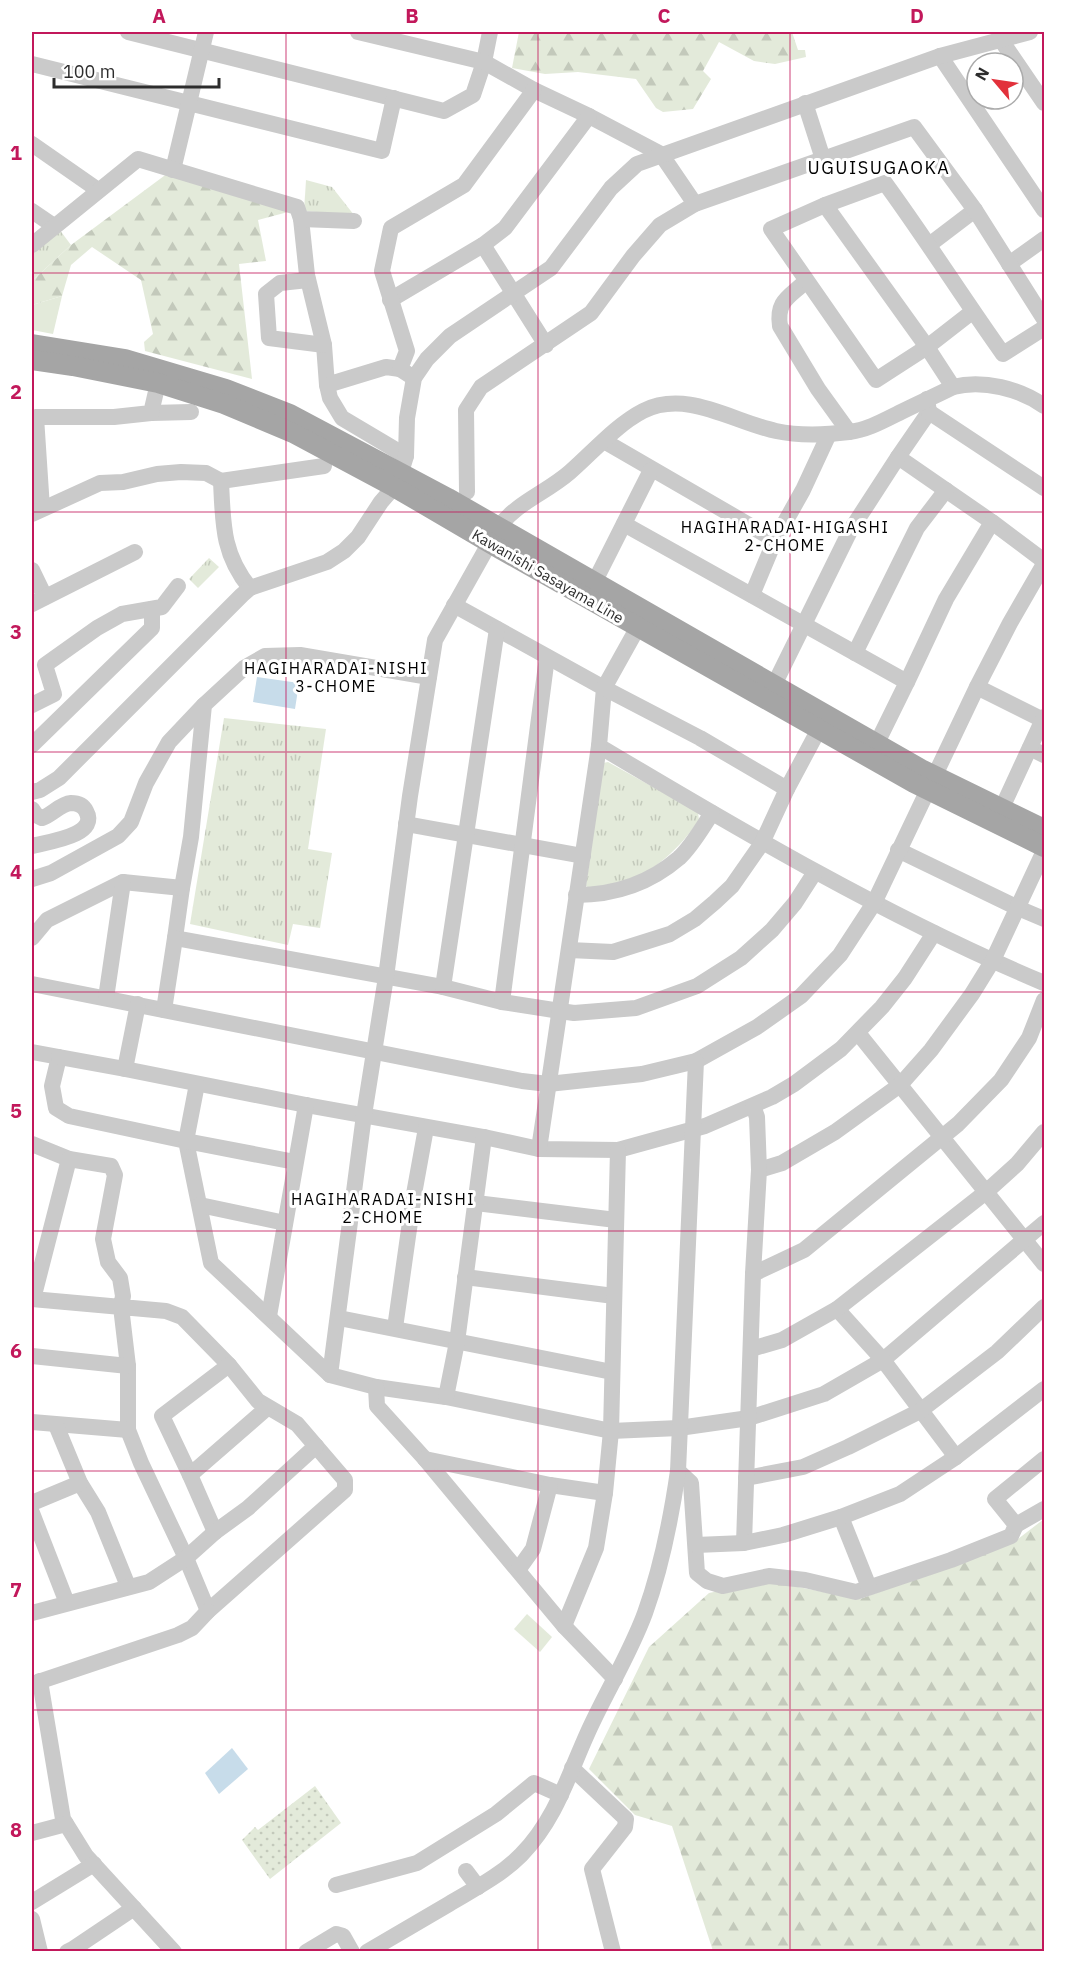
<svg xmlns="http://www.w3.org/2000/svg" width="1076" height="1983" font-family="'IBM Plex Sans',sans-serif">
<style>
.grass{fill:#e3eada}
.forest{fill:url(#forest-firs)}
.park{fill:url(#park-tufts)}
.garden{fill:url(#garden-dots)}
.water{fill:#c7dcea}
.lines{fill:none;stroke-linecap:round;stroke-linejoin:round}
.minor{stroke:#cacaca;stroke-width:16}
.major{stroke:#a5a5a5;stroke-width:20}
.grid{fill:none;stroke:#c2185b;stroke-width:1.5;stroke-opacity:0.55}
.labels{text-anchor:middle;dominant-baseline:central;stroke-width:6;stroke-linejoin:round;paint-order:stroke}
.street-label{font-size:15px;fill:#2d2d2d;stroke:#fff}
.neighbourhood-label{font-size:16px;letter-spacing:1.5px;fill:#000;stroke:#fff}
.quarter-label{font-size:18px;letter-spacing:1.5px;fill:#000;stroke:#fff}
.neatline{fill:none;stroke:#c2185b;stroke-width:2}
.grid-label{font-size:20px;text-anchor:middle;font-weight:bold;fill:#c2185b}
</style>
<defs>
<pattern id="forest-firs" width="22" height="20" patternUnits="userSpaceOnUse" patternTransform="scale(1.5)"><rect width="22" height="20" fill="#e3eada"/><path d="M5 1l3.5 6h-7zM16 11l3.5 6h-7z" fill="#c3c9bb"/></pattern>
<pattern id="park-tufts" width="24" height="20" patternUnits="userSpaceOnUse" patternTransform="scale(1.5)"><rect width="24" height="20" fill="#e3eada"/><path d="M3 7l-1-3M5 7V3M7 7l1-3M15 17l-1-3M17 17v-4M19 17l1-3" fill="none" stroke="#c3c9bb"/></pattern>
<pattern id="garden-dots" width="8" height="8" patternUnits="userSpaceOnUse" patternTransform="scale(1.5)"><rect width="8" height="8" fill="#e3eada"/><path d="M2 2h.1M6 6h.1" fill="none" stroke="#c3c9bb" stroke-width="1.8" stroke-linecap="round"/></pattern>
</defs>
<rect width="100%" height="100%" fill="#fff"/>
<g class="grass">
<path d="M 62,296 L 53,334 L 32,330 L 32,305 Z"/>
<path d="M 527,1614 L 552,1637 L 540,1652 L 514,1629 Z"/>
</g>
<g class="forest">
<path d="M 519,32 L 792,32 L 798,50 L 805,50 L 806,57 L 775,64 L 754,61 L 719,42 L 703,71 L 711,79 L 693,109 L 663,112 L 656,108 L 636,79 L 578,72 L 545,74 L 512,68 Z"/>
<path d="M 168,173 L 288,212 L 258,220 L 266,261 L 239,264 L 252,379 L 145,351 L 144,342 L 153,334 L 141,280 L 92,247 L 71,265 L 62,296 L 32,305 L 32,281 L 71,245 Z"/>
<path d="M 1044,1519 L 1044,1951 L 713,1951 L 672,1826 L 635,1815 L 589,1769 L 649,1647 L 709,1593 L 767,1581 L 860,1599 L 1014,1542 Z"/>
</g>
<g class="park">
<path d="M 306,180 L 332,187 L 354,215 L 304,211 Z"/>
<path d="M 59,229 L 71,245 L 32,281 L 32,252 Z"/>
<path d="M 209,558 L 219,567 L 198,588 L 189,579 Z"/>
<path d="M 224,718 L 326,729 L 308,849 L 332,853 L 320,928 L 293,924 L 288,945 L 190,924 Z"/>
<path d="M 608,762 L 698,812 L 699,820 C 680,848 654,873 621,883 C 611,887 599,886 589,888 L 586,886 L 603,763 Z"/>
</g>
<path class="garden" d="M 315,1786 L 341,1823 L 270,1879 L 242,1840 L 255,1827 L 258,1830 Z"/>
<g class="water">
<path d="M 257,677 L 299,683 L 295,709 L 253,702 Z"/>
<path d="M 232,1748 L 248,1769 L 219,1794 L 205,1773 Z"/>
</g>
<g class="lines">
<g class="minor">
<path d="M 128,32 L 444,111 L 473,95 L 484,62 L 490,32"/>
<path d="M 358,32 L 484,62 L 534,90 L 589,116 L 661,154 L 695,204"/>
<path d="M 1001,40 L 1044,103"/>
<path d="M 940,56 L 1044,210"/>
<path d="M 32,64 L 382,151 L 394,98"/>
<path d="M 805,103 L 823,159"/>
<path d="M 32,144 L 98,190"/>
<path d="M 173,170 L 206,32"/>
<path d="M 825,205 L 927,347 L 953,387"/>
<path d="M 32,211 L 54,226"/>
<path d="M 301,219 L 307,275 L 324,345 L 327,385 L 386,367 L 400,369"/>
<path d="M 32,245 L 138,159 L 297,207 L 301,219 L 354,221"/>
<path d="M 483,245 L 546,345"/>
<path d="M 929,245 L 975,210"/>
<path d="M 1009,264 L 1044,239"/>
<path d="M 308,280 L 280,283 L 266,294 L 269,338 L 324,345"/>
<path d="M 806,281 C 790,297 776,300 780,326 L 818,389 L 849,432"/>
<path d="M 390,300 L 483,245 L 505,228 L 589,116"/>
<path d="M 972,312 L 927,347 L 876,380 L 771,229 L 825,205 L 885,183 C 926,239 963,298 1003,354 L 1044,328"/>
<path d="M 414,378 L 400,369 L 407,351 L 382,271 L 391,228 L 464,185 L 534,90"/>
<path d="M 327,385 L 330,398 L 342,418 L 406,456"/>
<path d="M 927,399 L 929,412 L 898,457 L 992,522 L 1044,561"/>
<path d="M 929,412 L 1044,488"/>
<path d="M 151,413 L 191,412"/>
<path d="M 604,441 L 775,540"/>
<path d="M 467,492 L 466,410 L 481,387 L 591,313 L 633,256 L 660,225 L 695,204 L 914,127 L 975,210 L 1044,319"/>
<path d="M 42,508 L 36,417 L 114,417 L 151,413 L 161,370"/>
<path d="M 32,514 L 100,483 L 123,482 L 157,474 L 181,472 L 206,473 L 221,481"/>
<path d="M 624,524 L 907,682 L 876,745"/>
<path d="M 32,570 L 45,597"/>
<path d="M 594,583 L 651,470"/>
<path d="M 250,588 C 222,554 223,523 221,481 L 324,466"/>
<path d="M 752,595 L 775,540 L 803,490 L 829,434"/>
<path d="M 32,604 L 135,552"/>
<path d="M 454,605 L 604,688 L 599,746 C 743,832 889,918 1044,983"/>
<path d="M 638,627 L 604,688 L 700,738 L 787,789"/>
<path d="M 855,653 L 917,528 L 946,490"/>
<path d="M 429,677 L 300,655 L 265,656 L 244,668 L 204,705 L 191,837 L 182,888 L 175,938 L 443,987 L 502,1002 L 560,1011 L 574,1013 L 636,1008 L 697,986 L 741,958 L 772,930 L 795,903 L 815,872"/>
<path d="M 907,682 L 946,599 L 992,522"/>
<path d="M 774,685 L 850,531 L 898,457"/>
<path d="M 977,687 L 1043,720"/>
<path d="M 32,705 L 54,694 L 45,665 L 97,628 L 122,614 L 162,607 L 178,586"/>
<path d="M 32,745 L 152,628 L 152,609"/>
<path d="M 1030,748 L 1044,755"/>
<path d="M 32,792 L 40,790 L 59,778 L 242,595 L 250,588 L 327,562 L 344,551 L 358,537 L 381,502 L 394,487 L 401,472 L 406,456 L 407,418 L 414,378 L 427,359 L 450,336 L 551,268 L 611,188 L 637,164 L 940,56 L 1030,32"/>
<path d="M 32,809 L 36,815 L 42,818 C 52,815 60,804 71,803 C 77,803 83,805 86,811 C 100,836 46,842 32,846"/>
<path d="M 1001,810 L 1044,717"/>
<path d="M 406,824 L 583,856"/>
<path d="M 898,850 L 1018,908 L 1044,919"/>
<path d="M 32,879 L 51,873 L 118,836 L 131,822 L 146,783 L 169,742 L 204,705"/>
<path d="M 576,895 C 614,895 650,883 679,858 C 692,846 702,828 712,813"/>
<path d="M 32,938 L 47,920 L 123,882 L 182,888"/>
<path d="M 569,950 L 613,952 L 670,934 L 695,919 L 715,902 L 732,886 L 762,843 L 787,789 L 819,729"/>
<path d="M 32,984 L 522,1081 L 548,1084 L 642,1074 L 696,1061 L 757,1027 L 801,996 L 840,955 L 874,903 L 977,687 L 1010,623 L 1044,564"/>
<path d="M 443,987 L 497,629"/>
<path d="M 106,998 L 123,882"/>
<path d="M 502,1002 L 547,657"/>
<path d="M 164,1010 L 175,938"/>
<path d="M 858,1033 L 1044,1264"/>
<path d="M 32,1052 L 59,1057 L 52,1086 L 56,1108 L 69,1116 L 186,1141 L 211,1263 L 330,1375 L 376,1387 L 446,1397 L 611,1431 L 679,1428 L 749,1418 L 824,1394 L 883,1360 L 1044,1223"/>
<path d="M 59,1057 L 125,1069 L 306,1105 L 484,1137 L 539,1149 L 618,1150 L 705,1126 L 772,1097 L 794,1084 L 841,1049 L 882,1007 L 905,978 L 934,933"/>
<path d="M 125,1069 L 138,1004"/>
<path d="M 197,1084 L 186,1141 L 295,1162"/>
<path d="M 32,1144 L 69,1159 L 111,1166 L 115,1175 L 103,1239 L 108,1262 L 120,1278 L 123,1296 L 121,1307 L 128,1366 L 128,1430 L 141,1463 L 186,1558 L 208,1611 L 345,1490 L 345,1480 L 297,1424 L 258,1401 L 229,1365 L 182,1317 L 166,1311 L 32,1299"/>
<path d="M 539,1149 L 599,746"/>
<path d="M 759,1170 L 782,1163 L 835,1132 L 900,1085 L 931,1050 L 972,994 L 993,960 L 1044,851"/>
<path d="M 476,1203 L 616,1220"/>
<path d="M 200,1205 L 285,1223"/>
<path d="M 753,1274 L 804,1250 L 958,1124 L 1001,1080 L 1029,1038 L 1044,1000"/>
<path d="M 465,1277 L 614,1296"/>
<path d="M 33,1299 L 69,1159"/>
<path d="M 837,1309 L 883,1360 L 956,1457"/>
<path d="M 269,1316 L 306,1105"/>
<path d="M 339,1318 L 612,1372"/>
<path d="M 395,1328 L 414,1194 L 426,1128"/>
<path d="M 751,1349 L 782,1340 L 837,1309 L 986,1192 L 1017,1164 L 1044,1132"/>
<path d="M 32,1356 L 128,1366"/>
<path d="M 229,1365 L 162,1416 L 190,1475 L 267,1408"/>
<path d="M 330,1375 L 364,1115 L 386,977 L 410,796 L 435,640 L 498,528 C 517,502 546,493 570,472 C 593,452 616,425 643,411 C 687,389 733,422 776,431 C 799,436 825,435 849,432 C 867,430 883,421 899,413 C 917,404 935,396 953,387 C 983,379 1020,389 1044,406"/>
<path d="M 376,1387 L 377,1406 L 425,1459 L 564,1626 L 615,1679"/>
<path d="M 446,1397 L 457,1342 L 484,1137"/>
<path d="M 32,1422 L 128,1430"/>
<path d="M 56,1425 L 80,1483 L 98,1512 L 128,1586"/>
<path d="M 425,1459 L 550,1485 L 605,1493"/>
<path d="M 678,1471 L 691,1483 L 697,1573 L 707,1581 L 723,1586 L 769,1576 L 805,1580 L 856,1592 L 951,1560 L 1011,1536 L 1016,1525 L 995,1499 L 1044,1459"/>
<path d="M 190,1475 L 215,1532"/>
<path d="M 746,1478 L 803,1467 L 848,1447 L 920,1411 L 997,1352 L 1044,1307"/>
<path d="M 32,1503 L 80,1483"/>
<path d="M 32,1513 L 67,1603"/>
<path d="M 841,1517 L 869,1587"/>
<path d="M 1016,1525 L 1044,1509"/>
<path d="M 744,1543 L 753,1274 L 759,1170 L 757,1117 L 753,1106"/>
<path d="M 696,1545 L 744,1543 L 783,1535 L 841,1517 L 900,1494 L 956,1457 L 1044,1389"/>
<path d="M 518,1570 L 533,1549 L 550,1485"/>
<path d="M 32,1613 L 149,1582 L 186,1558 L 215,1532 L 248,1508 L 316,1446"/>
<path d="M 564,1626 L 596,1548 L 605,1493 L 611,1431 L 618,1150"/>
<path d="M 40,1681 L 63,1819 L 86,1856 L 174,1952"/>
<path d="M 32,1684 L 178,1635 L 192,1628 L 208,1611"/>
<path d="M 572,1768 L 626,1819 L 625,1827 L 592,1869 L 613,1952"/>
<path d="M 32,1833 L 66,1824"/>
<path d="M 466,1871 L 478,1887"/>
<path d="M 336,1885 L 417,1863 L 496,1814 L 534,1783 L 561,1795"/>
<path d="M 32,1902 L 94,1864"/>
<path d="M 32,1919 L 40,1952"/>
<path d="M 67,1952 L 73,1949 L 134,1908"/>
<path d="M 306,1952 L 336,1934 L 343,1936 L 352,1952"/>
<path d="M 367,1952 C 394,1936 422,1920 449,1904 C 474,1889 500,1876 521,1855 C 556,1819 568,1776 588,1732 C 606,1692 630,1654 645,1613 C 662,1566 671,1519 678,1471 L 696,1061"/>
</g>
<g class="major">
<path d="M 32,344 L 125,359 L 226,389 L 290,414 L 448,498 L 921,769 L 1044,829"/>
<path d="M 32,360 L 73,366 L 158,383 L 224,404 L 293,433 L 394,487 L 500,549 L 914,783 L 1044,847"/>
</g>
</g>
<path class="grid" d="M 286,32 L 286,1952M 538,32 L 538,1952M 790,32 L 790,1952M 32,273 L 1044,273M 32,512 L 1044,512M 32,752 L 1044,752M 32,992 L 1044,992M 32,1231 L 1044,1231M 32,1471 L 1044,1471M 32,1710 L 1044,1710"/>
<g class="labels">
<g class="street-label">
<text transform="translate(548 576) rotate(30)">Kawanishi Sasayama Line</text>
</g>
<g class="neighbourhood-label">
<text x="785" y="527">HAGIHARADAI-HIGASHI<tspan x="785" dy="18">2-CHOME</tspan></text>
<text x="336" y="668">HAGIHARADAI-NISHI<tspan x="336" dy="18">3-CHOME</tspan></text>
<text x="383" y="1199">HAGIHARADAI-NISHI<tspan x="383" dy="18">2-CHOME</tspan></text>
</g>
<g class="quarter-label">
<text x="879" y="167">UGUISUGAOKA</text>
</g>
</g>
<rect width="1076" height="1983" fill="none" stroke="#ffffff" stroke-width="66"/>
<g transform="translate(995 81) rotate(299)"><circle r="28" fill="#ffffff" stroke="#ababab" stroke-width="1.5"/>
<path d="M0-4.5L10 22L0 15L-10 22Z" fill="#e2313b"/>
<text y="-9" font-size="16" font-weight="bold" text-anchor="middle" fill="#2d2d2d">N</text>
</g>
<path d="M54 78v9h165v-9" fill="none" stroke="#2d2d2d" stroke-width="3"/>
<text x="63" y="78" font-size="18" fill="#2d2d2d" stroke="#ffffff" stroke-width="4.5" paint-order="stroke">100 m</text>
<rect x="33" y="33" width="1010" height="1917" class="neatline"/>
<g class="grid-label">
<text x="159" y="23">A</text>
<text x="412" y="23">B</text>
<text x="664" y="23">C</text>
<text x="917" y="23">D</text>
<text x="16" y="160">1</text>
<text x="16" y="399">2</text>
<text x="16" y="639">3</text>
<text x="16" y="879">4</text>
<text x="16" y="1118">5</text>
<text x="16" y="1358">6</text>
<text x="16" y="1597">7</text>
<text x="16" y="1837">8</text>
</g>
</svg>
